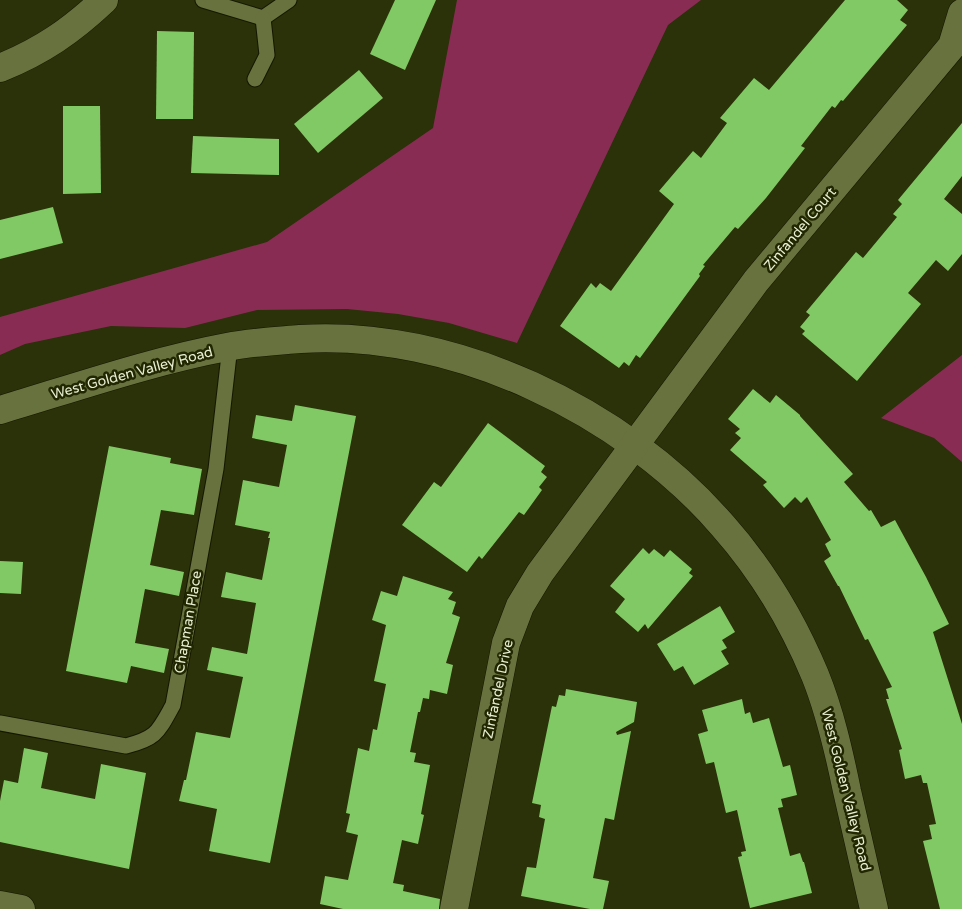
<svg xmlns="http://www.w3.org/2000/svg" width="962" height="909" font-family="'Varela Round',sans-serif">
<style>
.green{fill:#882c53}
.building{fill:#81c965}
.lines{fill:none;stroke-linecap:round;stroke-linejoin:round}
.service-casing{stroke:#141800;stroke-width:17}
.minor-casing{stroke:#141800;stroke-width:29}
.service{stroke:#68723e;stroke-width:15}
.minor{stroke:#68723e;stroke-width:28}
.labels{text-anchor:middle;dominant-baseline:central;stroke-width:5;stroke-linejoin:round;paint-order:stroke}
.street-label{font-size:14px;fill:#e8eed2;stroke:#212700}
</style>
<rect width="100%" height="100%" fill="#2b3109"/>
<g class="green">
<path d="M 457,0 L 701,0 L 668,25 L 517,343 L 449,323 L 398,314 L 347,309 L 257,310 L 185,328 L 111,326 L 25,344 L 0,355 L 0,317 L 267,242 L 433,128 Z"/>
<path d="M 962,355 L 962,462 L 934,438 L 881,418 Z"/>
</g>
<g class="building">
<path d="M 395,0 L 436,0 L 405,70 L 370,54 Z"/>
<path d="M 845,0 L 897,0 L 908,10 L 900,20 L 907,25 L 843,101 L 841,100 L 835,108 L 832,106 L 801,146 L 805,148 L 766,198 L 738,229 L 735,227 L 703,265 L 705,266 L 699,274 L 700,276 L 640,358 L 636,355 L 629,366 L 624,362 L 619,368 L 560,326 L 591,283 L 596,288 L 600,283 L 611,291 L 674,204 L 659,191 L 693,151 L 701,158 L 727,123 L 720,118 L 754,78 L 769,90 Z"/>
<path d="M 157,31 L 194,32 L 193,119 L 156,119 Z"/>
<path d="M 359,70 L 383,98 L 318,153 L 294,124 Z"/>
<path d="M 63,106 L 100,106 L 101,193 L 63,194 Z"/>
<path d="M 962,123 L 962,176 L 944,199 L 962,214 L 962,254 L 948,271 L 936,260 L 908,293 L 921,304 L 857,381 L 802,334 L 805,331 L 800,327 L 810,315 L 806,312 L 856,252 L 863,258 L 897,217 L 893,214 L 902,204 L 898,200 Z"/>
<path d="M 193,136 L 279,139 L 279,175 L 191,173 Z"/>
<path d="M 53,207 L 63,243 L 0,259 L 0,220 Z"/>
<path d="M 753,389 L 770,403 L 776,395 L 800,415 L 800,416 L 853,474 L 844,482 L 869,511 L 871,510 L 881,527 L 895,520 L 926,577 L 949,624 L 933,632 L 962,724 L 962,909 L 940,909 L 923,841 L 932,839 L 929,825 L 936,824 L 927,783 L 923,783 L 921,775 L 905,779 L 899,750 L 902,749 L 886,699 L 889,699 L 886,689 L 892,687 L 868,639 L 865,640 L 839,586 L 838,586 L 824,561 L 831,556 L 825,544 L 831,540 L 807,497 L 801,503 L 795,497 L 784,508 L 763,485 L 767,482 L 730,450 L 741,438 L 735,433 L 740,429 L 728,419 Z"/>
<path d="M 295,405 L 356,416 L 270,863 L 209,851 L 217,809 L 179,801 L 184,780 L 186,780 L 196,732 L 230,738 L 243,677 L 207,670 L 212,647 L 247,654 L 256,603 L 221,597 L 226,572 L 262,580 L 270,538 L 268,538 L 270,532 L 235,525 L 243,480 L 279,487 L 287,445 L 252,438 L 256,415 L 292,421 Z"/>
<path d="M 488,423 L 545,466 L 541,472 L 547,477 L 539,487 L 542,490 L 524,515 L 519,512 L 482,559 L 479,556 L 467,572 L 402,525 L 434,482 L 441,487 Z"/>
<path d="M 109,446 L 171,458 L 170,463 L 202,469 L 194,515 L 161,510 L 150,565 L 184,572 L 179,596 L 145,589 L 135,643 L 169,649 L 164,673 L 131,666 L 127,683 L 66,671 Z"/>
<path d="M 643,548 L 649,554 L 654,549 L 664,557 L 670,550 L 692,569 L 689,573 L 693,576 L 648,629 L 645,624 L 638,632 L 615,612 L 625,599 L 610,586 Z"/>
<path d="M 0,561 L 23,562 L 21,594 L 0,593 Z"/>
<path d="M 403,576 L 453,592 L 448,599 L 456,602 L 452,614 L 460,617 L 446,663 L 453,665 L 447,694 L 430,690 L 429,699 L 423,698 L 420,712 L 418,712 L 410,752 L 416,753 L 414,762 L 430,765 L 421,814 L 424,815 L 418,844 L 402,840 L 393,883 L 404,885 L 403,891 L 440,899 L 439,909 L 343,909 L 320,904 L 325,876 L 348,880 L 358,835 L 346,832 L 350,814 L 346,813 L 358,748 L 369,751 L 373,729 L 377,730 L 386,684 L 374,681 L 386,625 L 372,620 L 381,591 L 397,596 Z"/>
<path d="M 720,606 L 735,632 L 722,640 L 727,648 L 721,651 L 729,664 L 694,685 L 683,666 L 674,671 L 657,644 Z"/>
<path d="M 566,689 L 637,702 L 634,722 L 616,732 L 617,735 L 631,731 L 614,820 L 605,818 L 593,878 L 609,881 L 603,909 L 590,909 L 521,896 L 527,867 L 536,868 L 545,819 L 539,817 L 541,805 L 532,803 L 552,706 L 556,707 L 559,695 L 565,696 Z"/>
<path d="M 742,699 L 745,714 L 750,712 L 753,723 L 769,718 L 783,767 L 790,765 L 797,795 L 781,799 L 783,807 L 778,808 L 790,856 L 800,853 L 803,862 L 804,862 L 812,893 L 750,908 L 738,857 L 742,856 L 741,852 L 746,851 L 737,810 L 726,813 L 714,762 L 706,764 L 698,734 L 708,731 L 702,710 Z"/>
<path d="M 24,748 L 48,753 L 41,788 L 85,797 L 95,799 L 101,764 L 146,773 L 129,869 L 0,842 L 0,801 L 4,780 L 18,783 Z"/>
</g>
<g class="lines">
<defs>
<g id="service">
<path d="M 203,0 L 263,18 L 289,0"/>
<path d="M 255,79 L 267,55 L 263,18"/>
<path d="M 0,723 L 126,746 C 157,738 158,732 173,705 L 216,469 L 230,346"/>
</g>
<g id="minor">
<path d="M 0,68 C 42,51 71,31 104,0"/>
<path d="M 0,410 C 74,388 152,361 227,347 C 251,342 276,341 300,339 C 453,329 624,411 723,526 C 762,570 792,620 815,675 C 830,712 839,752 847,791 C 856,830 865,870 874,909"/>
<path d="M 0,905 L 21,909"/>
<path d="M 454,909 L 506,643 L 520,606 L 540,573 L 756,281 L 952,46 L 962,13"/>
</g>
</defs>
<use href="#service" class="service-casing"/>
<use href="#minor" class="minor-casing"/>
<use href="#service" class="service"/>
<use href="#minor" class="minor"/>
</g>
<g class="labels">
<g class="street-label">
<text transform="translate(800 229) rotate(-50)">Zinfandel Court</text>
<text transform="translate(132 373) rotate(-15)">West Golden Valley Road</text>
<text transform="translate(188 622) rotate(-80)">Chapman Place</text>
<text transform="translate(498 689) rotate(-78)">Zinfandel Drive</text>
<text transform="translate(846 790) rotate(76)">West Golden Valley Road</text>
</g>
</g>
</svg>
